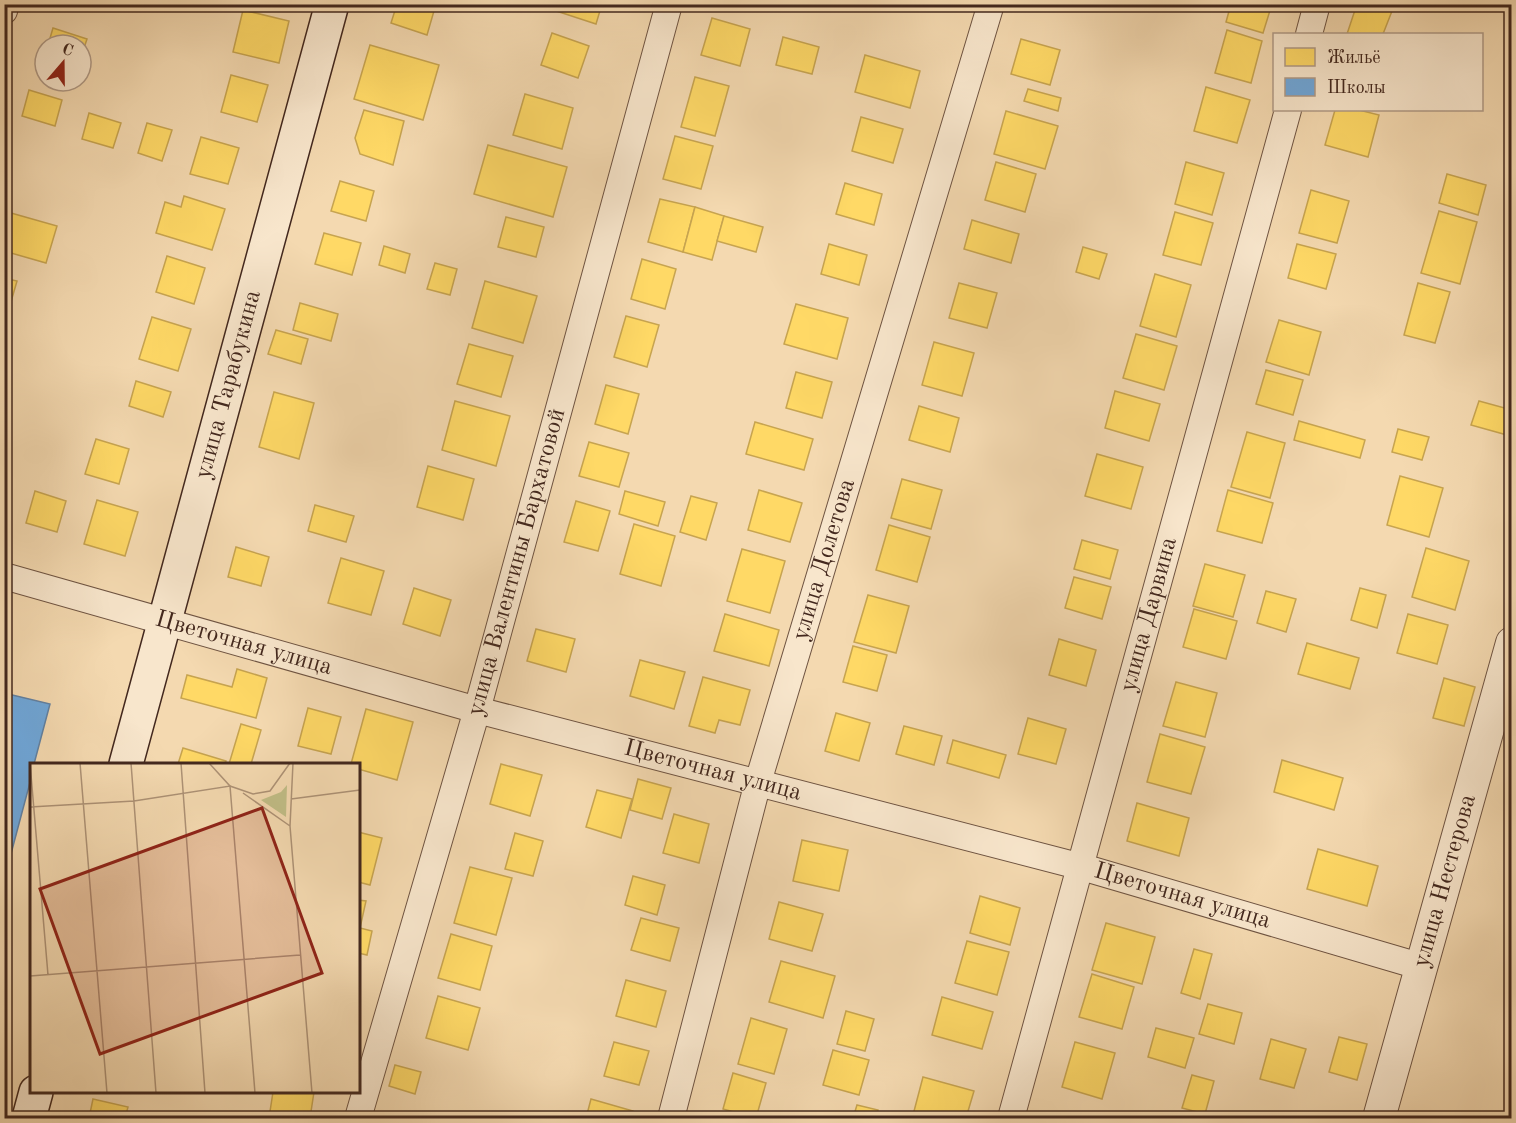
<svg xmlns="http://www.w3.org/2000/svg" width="1516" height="1123" font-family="'Old Standard TT',serif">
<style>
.homes{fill:#ffd966;stroke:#c7a450;stroke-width:1.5}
.schools{fill:#6fa8dc;stroke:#6282a3;stroke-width:1.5}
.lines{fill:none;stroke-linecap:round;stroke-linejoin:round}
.minor-casing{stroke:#6f5442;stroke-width:28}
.tertiary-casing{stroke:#6f5442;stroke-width:34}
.secondary-casing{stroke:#43281e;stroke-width:36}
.minor{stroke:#f8e6cc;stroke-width:26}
.tertiary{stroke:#f8e6cc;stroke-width:32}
.secondary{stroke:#f8e6cc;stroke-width:33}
.labels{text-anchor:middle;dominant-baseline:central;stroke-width:6;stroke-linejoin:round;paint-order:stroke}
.street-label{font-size:24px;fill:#43281e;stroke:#f8e6cc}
.inset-road{fill:none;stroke:#ad9276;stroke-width:1.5}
.view{fill:#8f2418;fill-opacity:0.15;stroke:#8f2418;stroke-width:3}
.inset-edge{fill:none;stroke:#43281e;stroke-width:3}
</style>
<rect width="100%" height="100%" fill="#f4d9b0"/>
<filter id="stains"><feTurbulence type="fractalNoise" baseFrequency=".00333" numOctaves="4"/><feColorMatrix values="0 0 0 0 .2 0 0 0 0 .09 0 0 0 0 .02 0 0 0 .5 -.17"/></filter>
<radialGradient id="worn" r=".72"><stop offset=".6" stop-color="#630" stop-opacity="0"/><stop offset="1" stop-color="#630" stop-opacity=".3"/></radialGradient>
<g class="homes">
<path d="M 75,4 L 97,4 L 95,11 Z"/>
<path d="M 397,4 L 436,4 L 427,35 L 391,23 Z"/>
<path d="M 475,4 L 496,4 L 495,10 Z"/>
<path d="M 548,4 L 602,4 L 596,24 L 547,8 Z"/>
<path d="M 1231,4 L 1272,4 L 1263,33 L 1226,22 Z"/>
<path d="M 1357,4 L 1373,4 L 1392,11 L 1383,34 L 1347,34 Z"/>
<path d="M 243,10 L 289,21 L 279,63 L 233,52 Z"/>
<path d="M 712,18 L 750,29 L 740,66 L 701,55 Z"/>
<path d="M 53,28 L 87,39 L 81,57 L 81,45 L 48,45 Z"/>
<path d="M 1227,30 L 1262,41 L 1251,83 L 1215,73 Z"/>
<path d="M 552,33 L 589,46 L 578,78 L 541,65 Z"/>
<path d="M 783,37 L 819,47 L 812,74 L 776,65 Z"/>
<path d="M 1021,39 L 1060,50 L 1050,85 L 1011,74 Z"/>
<path d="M 370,45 L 439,65 L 423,120 L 354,99 Z"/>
<path d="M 865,55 L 920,71 L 910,108 L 855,92 Z"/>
<path d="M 231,75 L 268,85 L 257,122 L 221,112 Z"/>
<path d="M 695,77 L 729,86 L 715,136 L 681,127 Z"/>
<path d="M 1206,87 L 1250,100 L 1237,143 L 1194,131 Z"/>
<path d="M 1028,89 L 1061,98 L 1058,111 L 1024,101 Z"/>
<path d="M 29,90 L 62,100 L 55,126 L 22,116 Z"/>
<path d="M 525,94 L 573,108 L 562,149 L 513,135 Z"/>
<path d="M 364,110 L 404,121 L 393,165 L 360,154 L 355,138 Z"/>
<path d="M 1335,110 L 1359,110 L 1379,115 L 1368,157 L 1325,145 Z"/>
<path d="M 1006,111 L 1058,126 L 1045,169 L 994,154 Z"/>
<path d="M 89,113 L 121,123 L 113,148 L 82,139 Z"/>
<path d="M 861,117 L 903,129 L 893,163 L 852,151 Z"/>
<path d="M 147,123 L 172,130 L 162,161 L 138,153 Z"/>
<path d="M 675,136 L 713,146 L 701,189 L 663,179 Z"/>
<path d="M 201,137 L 239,148 L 228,184 L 190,174 Z"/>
<path d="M 488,145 L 567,167 L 553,217 L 474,194 Z"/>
<path d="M 996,162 L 1036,174 L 1025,212 L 985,200 Z"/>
<path d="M 1186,162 L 1224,173 L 1212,215 L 1175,204 Z"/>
<path d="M 1447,174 L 1486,185 L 1478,215 L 1439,203 Z"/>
<path d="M 340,181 L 374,191 L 366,221 L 331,211 Z"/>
<path d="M 845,183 L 882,194 L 874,225 L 836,214 Z"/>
<path d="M 1311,190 L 1349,201 L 1337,243 L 1299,233 Z"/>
<path d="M 184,196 L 225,209 L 212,250 L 156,233 L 165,202 L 181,207 Z"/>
<path d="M 660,199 L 695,207 L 683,252 L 648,242 Z"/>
<path d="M 695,207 L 724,216 L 712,260 L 683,252 Z"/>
<path d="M 4,211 L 57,226 L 46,263 L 4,251 Z"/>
<path d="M 1439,211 L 1477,222 L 1460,284 L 1421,273 Z"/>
<path d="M 1175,212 L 1213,223 L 1201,265 L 1163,255 Z"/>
<path d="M 724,216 L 763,227 L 756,252 L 717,241 Z"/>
<path d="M 506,217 L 544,227 L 536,257 L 498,247 Z"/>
<path d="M 972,220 L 1019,234 L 1011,263 L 964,249 Z"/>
<path d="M 324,233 L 361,243 L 352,275 L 315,264 Z"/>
<path d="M 829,244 L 867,255 L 859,285 L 821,274 Z"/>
<path d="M 1297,244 L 1336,254 L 1326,289 L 1288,278 Z"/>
<path d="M 384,246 L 410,254 L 405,273 L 379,265 Z"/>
<path d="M 1083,247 L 1107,254 L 1099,279 L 1076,272 Z"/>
<path d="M 167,256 L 205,268 L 194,304 L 156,292 Z"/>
<path d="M 642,259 L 676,269 L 665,309 L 631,299 Z"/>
<path d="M 435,263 L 457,269 L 450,295 L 427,289 Z"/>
<path d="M 1155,274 L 1191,285 L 1176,337 L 1140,326 Z"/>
<path d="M 4,278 L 17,281 L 6,319 L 4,318 Z"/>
<path d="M 485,281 L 537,296 L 523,343 L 472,328 Z"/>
<path d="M 959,283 L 997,293 L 987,328 L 949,318 Z"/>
<path d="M 1418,283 L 1450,292 L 1435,343 L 1404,335 Z"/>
<path d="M 300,303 L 338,314 L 331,341 L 293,330 Z"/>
<path d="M 796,304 L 848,318 L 837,359 L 784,344 Z"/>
<path d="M 626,316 L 659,325 L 647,367 L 614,357 Z"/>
<path d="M 152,317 L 191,329 L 178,371 L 139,359 Z"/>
<path d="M 1279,320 L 1321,332 L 1309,375 L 1266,362 Z"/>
<path d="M 276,330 L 308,339 L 301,364 L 268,354 Z"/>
<path d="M 1136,334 L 1177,346 L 1164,390 L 1123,378 Z"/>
<path d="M 934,342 L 974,353 L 962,396 L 922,385 Z"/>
<path d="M 469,344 L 513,356 L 501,397 L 457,384 Z"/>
<path d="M 1266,370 L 1303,380 L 1293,415 L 1256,404 Z"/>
<path d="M 796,372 L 832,382 L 822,418 L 786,408 Z"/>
<path d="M 136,381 L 171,392 L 163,417 L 129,406 Z"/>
<path d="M 606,385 L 639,394 L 628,434 L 595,424 Z"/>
<path d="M 1115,391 L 1160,404 L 1149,441 L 1105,428 Z"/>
<path d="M 274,392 L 314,403 L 299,459 L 259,447 Z"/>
<path d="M 455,401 L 510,416 L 496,466 L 442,450 Z"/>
<path d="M 1479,401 L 1512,410 L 1507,435 L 1471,425 Z"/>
<path d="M 919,406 L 959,418 L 950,452 L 909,440 Z"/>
<path d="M 1299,421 L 1365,440 L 1360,458 L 1294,440 Z"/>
<path d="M 755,422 L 813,439 L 804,470 L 746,454 Z"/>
<path d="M 1398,429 L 1429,437 L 1422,460 L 1392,452 Z"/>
<path d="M 1247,432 L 1285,443 L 1270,498 L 1231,487 Z"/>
<path d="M 96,439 L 129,449 L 119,484 L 85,474 Z"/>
<path d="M 589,442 L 629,453 L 619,487 L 579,476 Z"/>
<path d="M 1097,454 L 1143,467 L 1131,509 L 1085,496 Z"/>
<path d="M 428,466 L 474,479 L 463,520 L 417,507 Z"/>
<path d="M 1400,476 L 1443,488 L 1429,537 L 1387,525 Z"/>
<path d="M 902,479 L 942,490 L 931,529 L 891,518 Z"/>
<path d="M 759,490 L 802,503 L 790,542 L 748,530 Z"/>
<path d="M 1228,490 L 1273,503 L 1262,543 L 1217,531 Z"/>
<path d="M 35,491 L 66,501 L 57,532 L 26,523 Z"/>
<path d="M 625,491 L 665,502 L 658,526 L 619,514 Z"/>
<path d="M 691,496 L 717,503 L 706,540 L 680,532 Z"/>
<path d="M 97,500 L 138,512 L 125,556 L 84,544 Z"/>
<path d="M 576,501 L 610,511 L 598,551 L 564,542 Z"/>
<path d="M 315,505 L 354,516 L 346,542 L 308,531 Z"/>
<path d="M 634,524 L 675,536 L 661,586 L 620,574 Z"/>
<path d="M 889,525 L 930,537 L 917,582 L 876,570 Z"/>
<path d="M 1082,540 L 1118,550 L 1110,579 L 1074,569 Z"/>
<path d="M 236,547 L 269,557 L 261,586 L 228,577 Z"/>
<path d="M 1426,548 L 1469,561 L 1455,610 L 1412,597 Z"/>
<path d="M 742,549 L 785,561 L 770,613 L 727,601 Z"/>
<path d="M 341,558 L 384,571 L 371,615 L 328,603 Z"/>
<path d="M 1205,564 L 1245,575 L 1233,617 L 1193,606 Z"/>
<path d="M 1074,577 L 1111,587 L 1102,619 L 1065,608 Z"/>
<path d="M 414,588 L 451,600 L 440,636 L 403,624 Z"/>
<path d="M 1360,588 L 1386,595 L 1377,628 L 1351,620 Z"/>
<path d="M 1266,591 L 1296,599 L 1286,632 L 1257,623 Z"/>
<path d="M 868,595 L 909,606 L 896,653 L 854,642 Z"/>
<path d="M 1194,609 L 1237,621 L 1226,659 L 1183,647 Z"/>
<path d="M 725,614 L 779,630 L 769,666 L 714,651 Z"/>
<path d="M 1408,614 L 1448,625 L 1437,664 L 1397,653 Z"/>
<path d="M 536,629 L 575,639 L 566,672 L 527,661 Z"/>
<path d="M 1059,639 L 1096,650 L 1086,686 L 1049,675 Z"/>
<path d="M 1307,643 L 1359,658 L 1350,689 L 1298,674 Z"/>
<path d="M 853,646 L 887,655 L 877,691 L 843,682 Z"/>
<path d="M 640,660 L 685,672 L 674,709 L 630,696 Z"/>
<path d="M 237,669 L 267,678 L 256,718 L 181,698 L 187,675 L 232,687 Z"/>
<path d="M 703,677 L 750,690 L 740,725 L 719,720 L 715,733 L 689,726 Z"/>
<path d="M 1444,678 L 1475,687 L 1464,726 L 1433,718 Z"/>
<path d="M 1176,682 L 1217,693 L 1205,737 L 1163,726 Z"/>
<path d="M 308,708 L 341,717 L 331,754 L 298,746 Z"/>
<path d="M 366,709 L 413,722 L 397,780 L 358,769 L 358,764 L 351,764 Z"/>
<path d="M 836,713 L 870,723 L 859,761 L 825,751 Z"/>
<path d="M 1028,718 L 1066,729 L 1056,764 L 1018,754 Z"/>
<path d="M 241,724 L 261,730 L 251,764 L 229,764 Z"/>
<path d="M 904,726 L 942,736 L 934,765 L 896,754 Z"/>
<path d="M 1160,734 L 1205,747 L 1191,794 L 1147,782 Z"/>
<path d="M 953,740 L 1006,755 L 999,778 L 947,763 Z"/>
<path d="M 183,748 L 226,761 L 225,764 L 178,764 Z"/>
<path d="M 1282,760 L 1343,778 L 1334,810 L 1274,792 Z"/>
<path d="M 501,764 L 542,775 L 530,816 L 490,804 Z"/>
<path d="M 638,779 L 671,788 L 662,819 L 630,810 Z"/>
<path d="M 597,790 L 632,799 L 621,838 L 586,827 Z"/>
<path d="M 1137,803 L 1189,818 L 1179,856 L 1127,841 Z"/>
<path d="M 674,814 L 709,824 L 699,863 L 663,853 Z"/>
<path d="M 358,832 L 382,838 L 370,885 L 358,882 Z"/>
<path d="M 515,833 L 543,841 L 533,876 L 505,869 Z"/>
<path d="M 802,840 L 848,850 L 839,891 L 793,881 Z"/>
<path d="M 1318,849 L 1378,866 L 1367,906 L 1307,889 Z"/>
<path d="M 470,867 L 512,878 L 496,935 L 454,923 Z"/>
<path d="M 633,876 L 665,885 L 657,915 L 625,905 Z"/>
<path d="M 980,896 L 1020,908 L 1010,945 L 970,933 Z"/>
<path d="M 358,900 L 366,901 L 360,928 L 372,931 L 367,955 L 358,953 Z"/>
<path d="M 779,902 L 823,914 L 812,951 L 769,939 Z"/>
<path d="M 641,918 L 679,928 L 670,961 L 631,950 Z"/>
<path d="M 1106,923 L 1155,937 L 1142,984 L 1092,970 Z"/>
<path d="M 451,934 L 492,946 L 480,990 L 438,978 Z"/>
<path d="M 967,941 L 1009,952 L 997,995 L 955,983 Z"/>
<path d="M 1194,949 L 1212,954 L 1200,999 L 1181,993 Z"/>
<path d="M 781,961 L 835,976 L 823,1018 L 769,1002 Z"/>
<path d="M 1092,974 L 1134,987 L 1122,1029 L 1079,1017 Z"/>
<path d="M 626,980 L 666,991 L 656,1027 L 616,1016 Z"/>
<path d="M 438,996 L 480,1008 L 468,1050 L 426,1038 Z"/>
<path d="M 942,997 L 993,1012 L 982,1049 L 932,1035 Z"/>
<path d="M 1208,1004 L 1242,1013 L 1234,1044 L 1199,1034 Z"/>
<path d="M 846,1011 L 874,1019 L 865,1051 L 837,1044 Z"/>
<path d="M 751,1018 L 787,1029 L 774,1074 L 738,1064 Z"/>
<path d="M 1156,1028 L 1194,1038 L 1185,1068 L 1148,1057 Z"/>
<path d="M 1339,1037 L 1367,1044 L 1357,1080 L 1329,1072 Z"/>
<path d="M 1271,1039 L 1306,1049 L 1294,1088 L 1260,1079 Z"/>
<path d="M 614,1042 L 649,1051 L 639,1085 L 604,1076 Z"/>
<path d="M 1075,1042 L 1115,1053 L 1102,1099 L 1062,1087 Z"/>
<path d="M 833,1050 L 869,1060 L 859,1095 L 823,1085 Z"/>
<path d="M 395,1065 L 421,1072 L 415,1094 L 389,1086 Z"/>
<path d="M 733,1073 L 766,1083 L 756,1118 L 723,1109 Z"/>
<path d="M 1192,1075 L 1214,1081 L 1205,1114 L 1182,1108 Z"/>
<path d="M 923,1077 L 974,1091 L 966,1118 L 925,1118 L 913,1115 Z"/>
<path d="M 273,1092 L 314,1092 L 310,1118 L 269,1118 Z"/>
<path d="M 93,1099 L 128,1107 L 125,1118 L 89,1118 Z"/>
<path d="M 591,1099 L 633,1111 L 631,1118 L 586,1118 Z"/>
<path d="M 857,1105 L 878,1110 L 876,1118 L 853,1118 Z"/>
</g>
<path class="schools" d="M 4,693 L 50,704 L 34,764 L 32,764 L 32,775 L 4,880 Z"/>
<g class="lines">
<defs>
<g id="minor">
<path d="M 4,11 L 6,4"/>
<path d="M 1309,34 L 1317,4"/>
<path id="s1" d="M 4,576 L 477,710 L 1082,867 L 1419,966"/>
<path id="s2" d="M 358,1118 L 477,710 L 669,4"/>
<path id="s3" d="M 671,1118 L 758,782 L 991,4"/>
<path id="s4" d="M 1011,1118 L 1288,110"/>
</g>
<g id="tertiary">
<path id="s5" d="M 1379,1118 L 1512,643"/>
</g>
<g id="secondary">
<path id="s6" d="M 126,764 L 332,4"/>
<path d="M 29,1118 L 36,1092"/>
</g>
</defs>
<use href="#minor" class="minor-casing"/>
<use href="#tertiary" class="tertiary-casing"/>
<use href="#secondary" class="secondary-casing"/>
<use href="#minor" class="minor"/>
<use href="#tertiary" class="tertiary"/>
<use href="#secondary" class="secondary"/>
</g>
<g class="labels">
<g class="street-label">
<text stroke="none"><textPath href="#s6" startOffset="393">улица Тарабукина</textPath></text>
<text stroke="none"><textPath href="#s3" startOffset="579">улица Долетова</textPath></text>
<text stroke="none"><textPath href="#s2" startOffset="578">улица Валентины Бархатовой</textPath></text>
<text stroke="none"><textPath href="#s4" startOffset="522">улица Дарвина</textPath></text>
<text stroke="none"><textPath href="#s1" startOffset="249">Цветочная улица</textPath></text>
<text stroke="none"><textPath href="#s1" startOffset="735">Цветочная улица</textPath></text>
<text stroke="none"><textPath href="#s5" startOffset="246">улица Нестерова</textPath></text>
<text stroke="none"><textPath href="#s1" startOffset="1221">Цветочная улица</textPath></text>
</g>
</g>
<g transform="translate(30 763)">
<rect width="330" height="330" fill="#f4d9b0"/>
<path d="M 257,22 L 256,54 L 231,37 L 251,29 Z" fill="#c1be87"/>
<path class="inset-road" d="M 0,0 L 18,212M 50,0 L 77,330M 101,0 L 126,330M 151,0 L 175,330M 179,0 L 200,23 L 223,31 L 240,28 L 260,0M 263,0 L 260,63 L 282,330M 213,30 L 260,63M 261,36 L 330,27M 0,44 L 104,38 L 200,23 L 225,330M 0,213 L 270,192"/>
<path class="view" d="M 232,45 L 292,210 L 70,291 L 10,126 Z"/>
<rect width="330" height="330" class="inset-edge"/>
</g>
<rect width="1516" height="1123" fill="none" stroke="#f4d9b0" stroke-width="24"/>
<rect x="6" y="6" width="1504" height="1111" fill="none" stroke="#43281e" stroke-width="3"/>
<rect x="12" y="12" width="1492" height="1099" fill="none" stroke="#43281e" stroke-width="1.5"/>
<rect x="1273" y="33" width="210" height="78" fill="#f8e6cc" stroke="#b09a86" stroke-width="1.5"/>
<rect x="1285" y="48" width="30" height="18" fill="#ffd966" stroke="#b09a86" stroke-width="1.5"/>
<text x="1327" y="63" font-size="18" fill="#43281e">Жильё</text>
<rect x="1285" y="78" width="30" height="18" fill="#6fa8dc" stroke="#b09a86" stroke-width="1.5"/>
<text x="1327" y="93" font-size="18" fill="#43281e">Школы</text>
<g transform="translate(63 63) rotate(20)"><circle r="28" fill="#f8e6cc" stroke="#b09a86" stroke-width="1.5"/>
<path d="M0-4.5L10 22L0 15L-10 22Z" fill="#8f2418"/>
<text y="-9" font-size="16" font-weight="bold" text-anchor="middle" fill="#43281e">С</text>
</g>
<rect width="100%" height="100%" filter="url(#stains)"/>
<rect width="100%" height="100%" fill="url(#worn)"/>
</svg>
